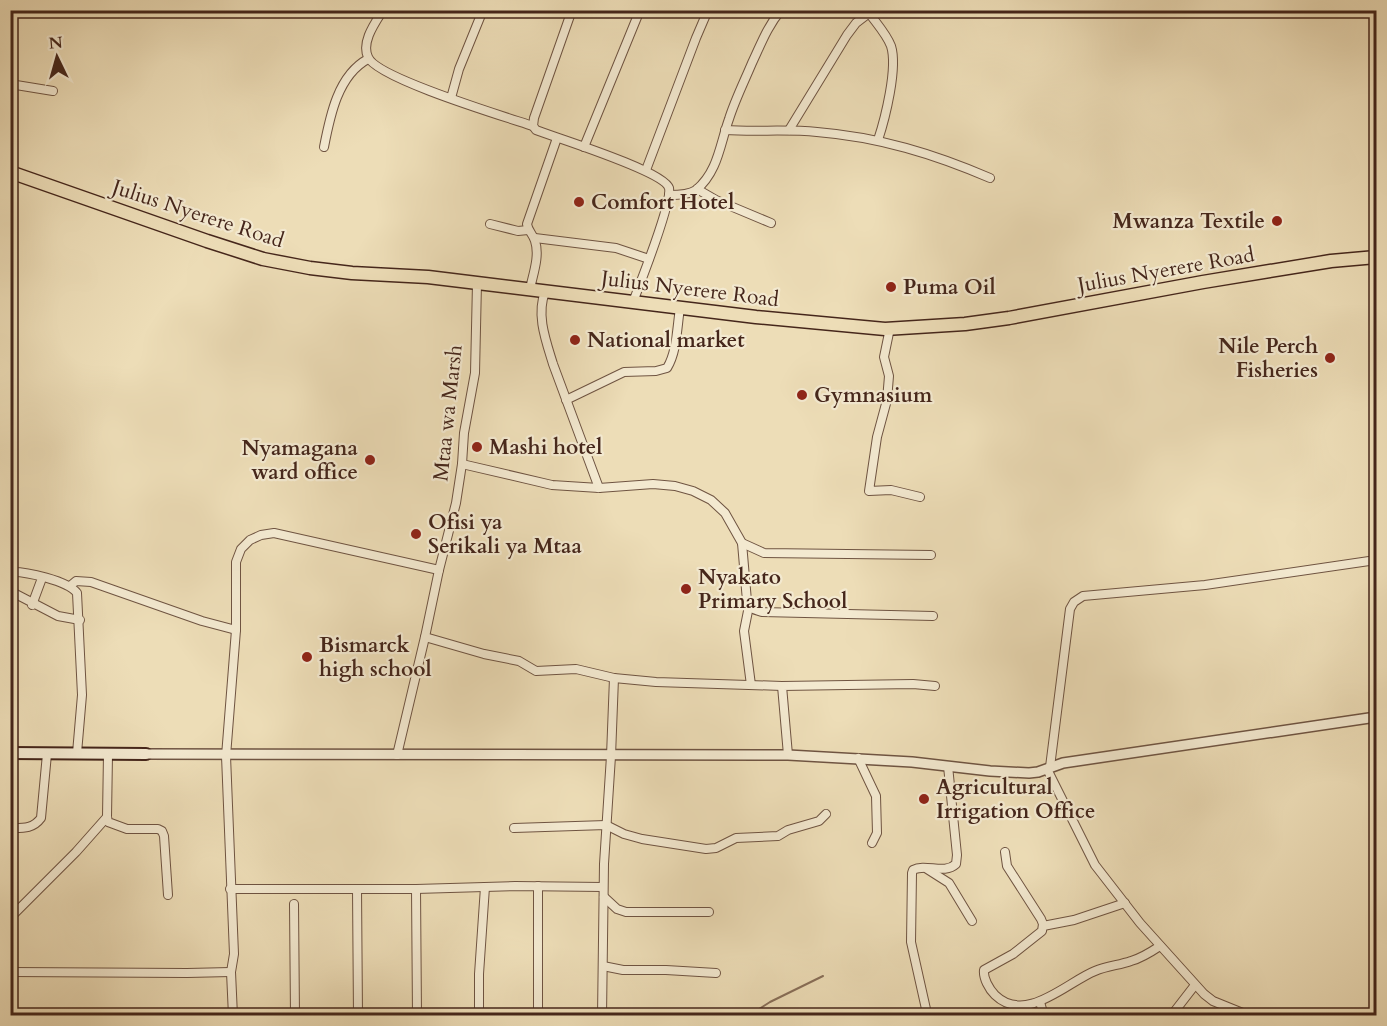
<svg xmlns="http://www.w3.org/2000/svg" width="1387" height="1026" font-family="Cardo,serif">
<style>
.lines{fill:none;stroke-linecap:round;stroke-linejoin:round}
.stream{stroke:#886f59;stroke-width:2}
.minor-casing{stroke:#6f5442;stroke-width:10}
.tertiary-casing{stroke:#6f5442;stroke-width:12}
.secondary-casing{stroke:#45261b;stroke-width:14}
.trunk-casing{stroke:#45261b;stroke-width:15}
.minor{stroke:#f3e9d0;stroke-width:8}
.tertiary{stroke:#f3e9d0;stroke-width:9}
.secondary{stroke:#f3e9d0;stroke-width:10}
.trunk{stroke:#edddb7;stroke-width:12}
.poi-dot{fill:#8f2418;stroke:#f3e9d0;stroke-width:2}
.labels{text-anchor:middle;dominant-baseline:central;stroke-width:4.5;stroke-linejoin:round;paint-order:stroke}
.poi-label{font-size:21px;font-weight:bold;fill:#45261b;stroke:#f3e9d0;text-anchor:start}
.street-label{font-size:21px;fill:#45261b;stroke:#f3e9d0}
</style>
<rect width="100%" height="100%" fill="#edddb7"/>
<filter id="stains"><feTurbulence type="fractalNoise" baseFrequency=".00333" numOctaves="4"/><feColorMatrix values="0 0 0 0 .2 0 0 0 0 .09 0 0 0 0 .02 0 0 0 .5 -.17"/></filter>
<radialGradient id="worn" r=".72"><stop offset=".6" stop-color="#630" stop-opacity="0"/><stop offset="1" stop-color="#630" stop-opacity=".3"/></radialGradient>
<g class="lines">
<path class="stream" d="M 748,1016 L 770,1002 L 823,976"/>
<defs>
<g id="minor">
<path d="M 383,10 C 375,23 361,42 368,57 C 376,78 506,117 533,126"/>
<path d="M 572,10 L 534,118 L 533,126 L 536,130 C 557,138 664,171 669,188 C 672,202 640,284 633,302"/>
<path d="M 867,10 C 875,22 886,33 891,46 C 898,68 885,119 878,140"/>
<path d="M 10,84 L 53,91"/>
<path d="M 451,98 L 459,69 L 483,10"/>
<path d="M 725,130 C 756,132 787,129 817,132 C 879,137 934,154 990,178"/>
<path d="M 789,130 L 847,35 L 856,23 L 869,13"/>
<path d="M 324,147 C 330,116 338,75 368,59"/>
<path d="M 584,147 L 640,10"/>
<path d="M 646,170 L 696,38 L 708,10"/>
<path d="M 697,189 L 716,200 L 771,223"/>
<path d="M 669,195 C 677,195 689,195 696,190 C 718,172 720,144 729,119 C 735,100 744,82 752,63 C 761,44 767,27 781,10"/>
<path d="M 490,224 L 518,231 L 528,230"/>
<path d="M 535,238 L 616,248 L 649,259"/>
<path d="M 530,289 C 533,274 540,256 535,241 C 533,234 528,231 527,224 L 557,138"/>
<path d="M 545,292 C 536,315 546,341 553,364 L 599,488"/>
<path d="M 890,328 L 884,357 L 889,376 L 887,400 L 877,437 L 869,491 L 891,490 L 920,497"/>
<path d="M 566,400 L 624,372 L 656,371 L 667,368 C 677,352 677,327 680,308"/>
<path d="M 462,464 L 552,485 L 599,488 L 653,484 L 675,486 L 693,491 L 711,500 L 725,513 L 742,543 L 764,553 L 931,555"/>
<path d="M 742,543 L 747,601 C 750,609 755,610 762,612 L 933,616"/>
<path d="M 10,572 C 26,571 68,581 77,593 L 82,695 L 77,753"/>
<path d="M 70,586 L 76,581 L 91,582 L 202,621 L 236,630"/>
<path d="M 10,591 L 58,616 L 80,620"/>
<path d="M 32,605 L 42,578"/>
<path d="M 749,606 L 744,631 L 751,685"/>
<path d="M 425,637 L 484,654 L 519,661 L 536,671 L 576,669 L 614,678 L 656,682 L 782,686"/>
<path d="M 108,754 L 107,817 L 108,822 L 127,829 L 158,829 L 162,831 L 164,836 L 168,895"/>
<path d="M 397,755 L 425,637 L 439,570 L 456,503 L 462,464 L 464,433 L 475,373 L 477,283"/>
<path d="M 788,755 L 782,686 L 913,684 L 935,686"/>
<path d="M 858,758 L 876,796 L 877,833 L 872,843"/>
<path d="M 1050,767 L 1070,609 L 1074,602 L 1083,596 L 1205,585 L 1376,560"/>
<path d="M 1047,769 L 1095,865 L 1140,923 L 1204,994 L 1213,1001 L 1250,1016"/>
<path d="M 10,828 C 23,828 33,829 41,818 L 47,754"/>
<path d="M 514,828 L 606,825 L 624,834 L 642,839 L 706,849 L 716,848 L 736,838 L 778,836 L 788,830 L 819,821 L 826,814"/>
<path d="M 1005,852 L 1007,866 L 1041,919 L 1043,924 L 1042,931 L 1013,954 L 984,970 C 983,978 989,989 995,995 C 1026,1025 1067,982 1095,971 C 1107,966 1120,965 1131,961 C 1142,958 1151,952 1160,946"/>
<path d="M 927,869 L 949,883 L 972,921"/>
<path d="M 538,886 L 538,1016"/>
<path d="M 230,889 L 416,889 L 515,886 L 603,887"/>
<path d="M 357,889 L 358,1016"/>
<path d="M 416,889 L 417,1016"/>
<path d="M 604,897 L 617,909 L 626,912 L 709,912"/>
<path d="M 294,904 L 295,1016"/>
<path d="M 10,918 L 76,852 L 107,817"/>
<path d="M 1043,926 L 1074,920 L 1125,903"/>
<path d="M 603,966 L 623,970 L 666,970 L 716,973"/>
<path d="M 10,972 L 187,973 L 231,972"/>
<path d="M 1040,1002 L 1044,1016"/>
<path d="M 233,1016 L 231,972 L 234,954 L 226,756 L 236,630 L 236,562 L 241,549 L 250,540 L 261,535 L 274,533 L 439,570"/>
<path d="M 479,1016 L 479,974 L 485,887"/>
<path d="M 602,1016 L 604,864 L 611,756 L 614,678"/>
<path d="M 925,1016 L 926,1009 L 911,942 L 912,873 L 913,870 C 926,863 944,875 956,864 L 957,855 L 948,766"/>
<path d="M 1171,1016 L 1195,985"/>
</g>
<path id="tertiary" d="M 146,754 L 788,755 L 912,762 L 990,771 L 1029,773 L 1038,772 L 1063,763 L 1376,717"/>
<path id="secondary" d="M 10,753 L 146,754"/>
<path id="trunk" d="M 10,172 L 207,241 L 263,259 L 310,268 L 352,273 L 428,277 L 756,317 L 885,329 L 965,324 L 1009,318 L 1203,282 L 1331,261 L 1376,257"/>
</defs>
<use href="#minor" class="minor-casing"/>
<use href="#tertiary" class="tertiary-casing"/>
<use href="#secondary" class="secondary-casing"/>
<use href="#trunk" class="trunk-casing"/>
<use href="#minor" class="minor"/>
<use href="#tertiary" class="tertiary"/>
<use href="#secondary" class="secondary"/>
<use href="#trunk" class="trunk"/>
</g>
<g class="poi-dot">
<circle cx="579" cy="202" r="6"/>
<circle cx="1277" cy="221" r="6"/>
<circle cx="891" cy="287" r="6"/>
<circle cx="575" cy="340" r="6"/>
<circle cx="1330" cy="358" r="6"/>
<circle cx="802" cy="395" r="6"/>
<circle cx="477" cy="447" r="6"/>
<circle cx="370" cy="460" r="6"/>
<circle cx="416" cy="534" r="6"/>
<circle cx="686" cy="589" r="6"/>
<circle cx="307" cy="657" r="6"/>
<circle cx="924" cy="799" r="6"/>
</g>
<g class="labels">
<g class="poi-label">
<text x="591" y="202">Comfort Hotel</text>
<text x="1265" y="221" text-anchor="end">Mwanza Textile</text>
<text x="903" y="287">Puma Oil</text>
<text x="587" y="340">National market</text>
<text x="1318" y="346" text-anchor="end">Nile Perch<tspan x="1318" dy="24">Fisheries</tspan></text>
<text x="814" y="395">Gymnasium</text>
<text x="489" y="447">Mashi hotel</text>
<text x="358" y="448" text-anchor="end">Nyamagana<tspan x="358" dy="24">ward office</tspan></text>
<text x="428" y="522">Ofisi ya<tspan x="428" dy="24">Serikali ya Mtaa</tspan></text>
<text x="698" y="577">Nyakato<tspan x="698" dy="24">Primary School</tspan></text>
<text x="319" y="645">Bismarck<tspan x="319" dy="24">high school</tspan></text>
<text x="936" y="787">Agricultural<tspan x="936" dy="24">Irrigation Office</tspan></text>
</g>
<g class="street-label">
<text transform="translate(198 214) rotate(18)">Julius Nyerere Road</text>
<text transform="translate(1166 270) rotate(-10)">Julius Nyerere Road</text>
<text transform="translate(690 289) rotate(7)">Julius Nyerere Road</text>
<text transform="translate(448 413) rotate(-84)">Mtaa wa Marsh</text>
</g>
</g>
<rect width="1387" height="1026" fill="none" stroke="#edddb7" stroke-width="36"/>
<rect x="12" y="12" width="1363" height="1002" fill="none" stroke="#45261b" stroke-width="3"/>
<rect x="18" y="18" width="1351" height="990" fill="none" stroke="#45261b" stroke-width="1.5"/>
<g transform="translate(57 57) rotate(355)" stroke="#f3e9d0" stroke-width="4.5" paint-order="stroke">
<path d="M0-4.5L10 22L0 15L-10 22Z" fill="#45261b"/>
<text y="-9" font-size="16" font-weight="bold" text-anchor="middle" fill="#45261b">N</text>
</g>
<rect width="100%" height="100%" filter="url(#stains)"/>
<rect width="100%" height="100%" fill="url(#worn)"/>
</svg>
